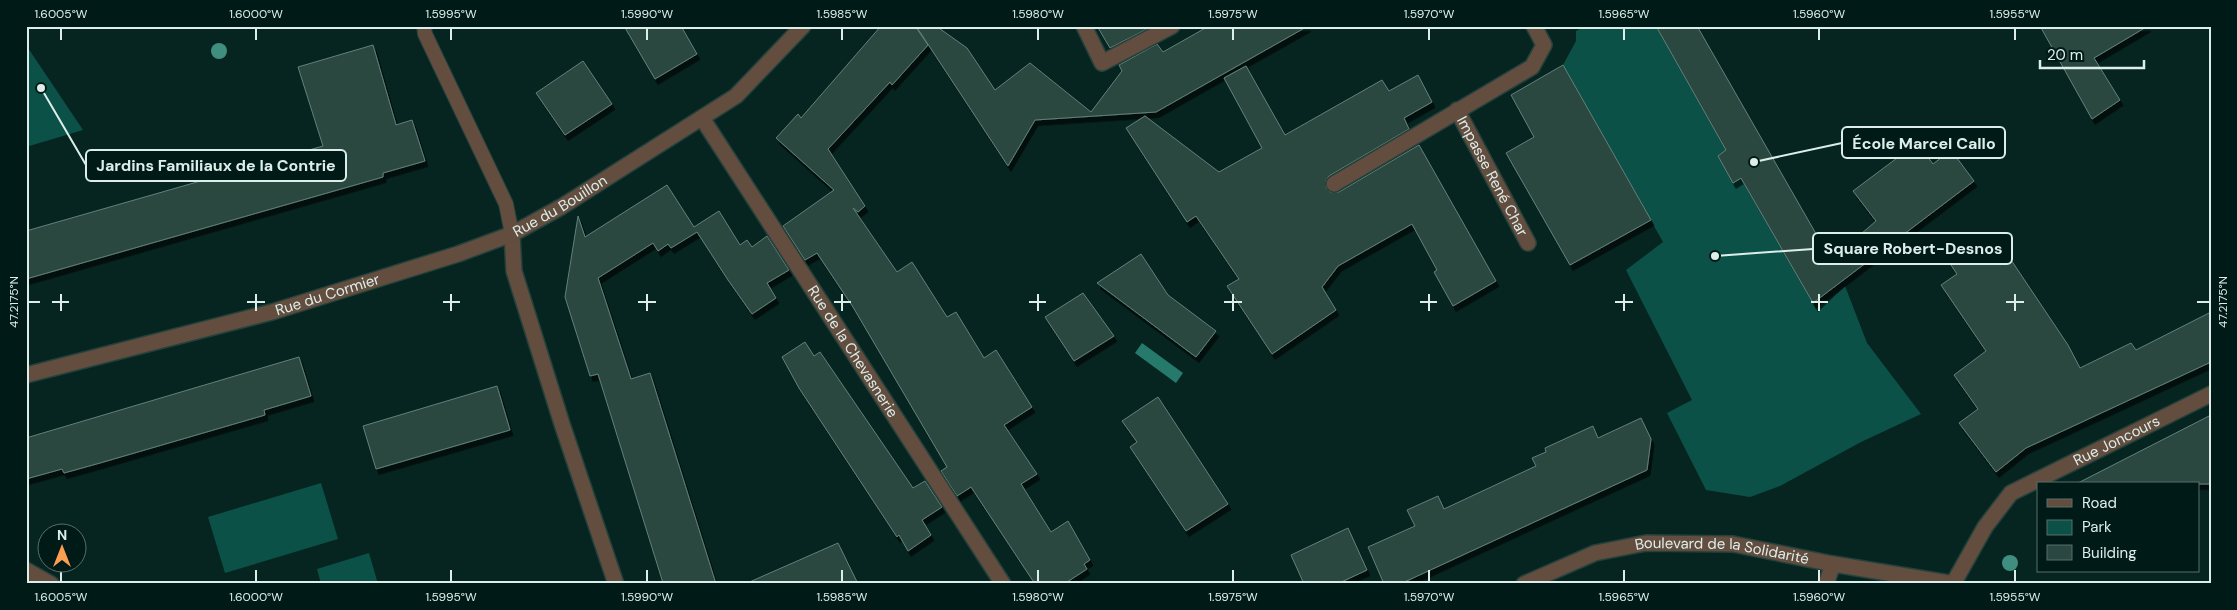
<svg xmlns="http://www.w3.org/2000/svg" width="2237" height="610" font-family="'DM Sans',sans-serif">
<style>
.green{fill:#0c5147}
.water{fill:#257a6c}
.building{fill:#2a4741;stroke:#62817a;filter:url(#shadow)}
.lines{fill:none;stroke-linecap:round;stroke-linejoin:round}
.service-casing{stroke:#24413c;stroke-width:16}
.minor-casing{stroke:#24413c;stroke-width:18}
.tertiary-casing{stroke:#24413c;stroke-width:18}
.service{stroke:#624d3e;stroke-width:14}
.minor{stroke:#624d3e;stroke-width:15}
.tertiary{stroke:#624d3e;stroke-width:15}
.tree{fill:#3f8e80}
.ticks{fill:none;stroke:#ddeeea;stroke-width:2}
.labels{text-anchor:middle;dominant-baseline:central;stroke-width:5;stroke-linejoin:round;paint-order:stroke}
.street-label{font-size:15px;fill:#ddeeea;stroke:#001b17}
.leader{fill:none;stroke:#ddeeea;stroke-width:2}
.callout-dot{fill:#ddeeea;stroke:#001b17;stroke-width:2}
.callout{fill:#001b17;stroke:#ddeeea;stroke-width:2}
.callout-label{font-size:16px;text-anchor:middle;font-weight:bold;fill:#ddeeea}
.neatline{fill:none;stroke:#ddeeea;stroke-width:2}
.ticks-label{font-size:12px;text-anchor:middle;fill:#ddeeea}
</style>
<defs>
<filter id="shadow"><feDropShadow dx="3" dy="5.5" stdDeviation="0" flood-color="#0009"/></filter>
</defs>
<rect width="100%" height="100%" fill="#062520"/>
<g class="green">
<path d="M 1585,26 L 1656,26 L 1726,150 L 1718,156 L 1733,182 L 1741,178 L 1818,312 L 1845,286 L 1867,343 L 1921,414 L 1861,442 L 1780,486 L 1750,497 L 1706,490 L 1667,413 L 1692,400 L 1626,270 L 1663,242 L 1563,65 L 1576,41 L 1576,31 Z"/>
<path d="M 26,45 L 83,130 L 26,147 Z"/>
<path d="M 321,483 L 338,539 L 225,573 L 208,517 Z"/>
<path d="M 369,553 L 378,584 L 321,584 L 317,569 Z"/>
</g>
<path class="water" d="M 1142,343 L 1183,373 L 1176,383 L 1135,353 Z"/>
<g class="building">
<path d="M 624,26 L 681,26 L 697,54 L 655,79 Z"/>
<path d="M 881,26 L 915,26 L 928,45 L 892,85 L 890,82 L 828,149 L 865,206 L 858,212 L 853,208 L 897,272 L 912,262 L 947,317 L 956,312 L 984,358 L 996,350 L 1032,407 L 1004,425 L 1037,474 L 1021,484 L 1051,532 L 1068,521 L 1090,560 L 1084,564 L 1087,569 L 1064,584 L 1035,584 L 971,487 L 957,496 L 941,471 L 947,467 L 853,307 L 817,253 L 805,260 L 783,226 L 834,190 L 776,138 L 798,114 L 801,118 Z"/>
<path d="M 916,26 L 936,26 L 967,48 L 995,90 L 1030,63 L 1091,112 L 1122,71 L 1119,65 L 1157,44 L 1163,52 L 1209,26 L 1308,26 L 1156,112 L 1035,120 L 1008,166 Z"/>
<path d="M 1097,26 L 1145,26 L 1147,29 L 1110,48 Z"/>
<path d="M 1656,26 L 1697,26 L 1831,260 L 1876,221 L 1853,191 L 1917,143 L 1933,164 L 1951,150 L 1974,181 L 1813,303 L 1741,178 L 1733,183 L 1718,156 L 1726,150 Z"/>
<path d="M 2040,26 L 2148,26 L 2094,58 L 2120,100 L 2092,119 Z"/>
<path d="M 373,45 L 396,125 L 412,120 L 425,161 L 383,173 L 383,177 L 26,279 L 26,231 L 323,146 L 298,67 Z"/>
<path d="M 583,61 L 612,104 L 565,135 L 536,93 Z"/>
<path d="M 1563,65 L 1651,220 L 1570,265 L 1506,153 L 1534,137 L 1511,95 Z"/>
<path d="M 1246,66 L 1285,135 L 1382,80 L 1389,91 L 1418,75 L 1432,102 L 1404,118 L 1409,129 L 1329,176 L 1326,180 L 1326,188 L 1330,192 L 1339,192 L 1419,145 L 1496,281 L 1453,306 L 1434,272 L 1437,270 L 1412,224 L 1338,266 L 1322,287 L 1336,310 L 1272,354 L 1227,286 L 1239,279 L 1196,216 L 1187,222 L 1126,128 L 1145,116 L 1219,172 L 1262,148 L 1224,78 Z"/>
<path d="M 667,185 L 694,227 L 719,211 L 740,245 L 747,240 L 752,247 L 767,236 L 789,270 L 767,283 L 776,298 L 752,314 L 728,280 L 697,232 L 671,248 L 668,244 L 658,251 L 653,243 L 598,278 L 631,379 L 650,373 L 716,584 L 663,583 L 598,374 L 590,376 L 565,297 L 578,216 L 585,237 Z"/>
<path d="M 1993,233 L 2068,345 L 2080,368 L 2131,343 L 2136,350 L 2211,312 L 2211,362 L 2026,448 L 1996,472 L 1959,423 L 1978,409 L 1954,375 L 1986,351 L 1941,285 L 1957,274 L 1949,262 Z"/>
<path d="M 1141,254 L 1168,295 L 1216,331 L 1196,357 L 1097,283 Z"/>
<path d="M 1083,293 L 1114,336 L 1074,361 L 1045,317 Z"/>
<path d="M 805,342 L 814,356 L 820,352 L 913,488 L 925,481 L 942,507 L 922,520 L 931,535 L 908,551 L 899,535 L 897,537 L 799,388 L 782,357 Z"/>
<path d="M 299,357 L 311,396 L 264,410 L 265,415 L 100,463 L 64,473 L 62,469 L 26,479 L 26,438 Z"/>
<path d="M 497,386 L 510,430 L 376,469 L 363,426 Z"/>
<path d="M 1158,397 L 1228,504 L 1186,531 L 1130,447 L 1137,442 L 1122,421 Z"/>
<path d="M 2211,415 L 2211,484 L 2076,484 Z"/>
<path d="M 1641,418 L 1651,439 L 1647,470 L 1400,584 L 1384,584 L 1368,547 L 1415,526 L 1407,510 L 1438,496 L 1444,509 L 1536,466 L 1532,458 L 1546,452 L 1545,448 L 1593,426 L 1598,438 Z"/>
<path d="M 1348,528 L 1367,570 L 1337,584 L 1304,584 L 1291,555 Z"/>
<path d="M 838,543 L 858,584 L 745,584 Z"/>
</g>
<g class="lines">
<defs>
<path id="service" d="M 424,26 L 425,34 L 506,204 L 512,234"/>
<g id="minor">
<path d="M 1084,26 L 1102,63 L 1172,26"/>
<path id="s1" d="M 1457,110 L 1528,243"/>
<path id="s2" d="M 702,118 L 1003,584"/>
<path d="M 1334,184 L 1532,67 L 1544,45 L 1534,26"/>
<path d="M 512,234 L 514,271 L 562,424 L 616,584"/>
<path id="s3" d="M 26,375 L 272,312 L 458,254 L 512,234 L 561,207 L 736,96 L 803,26"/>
<path id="s4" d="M 1524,584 L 1595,553 L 1646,543 L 1733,544 L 1833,564 L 1955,584"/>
<path d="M 1826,584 L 1833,564"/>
<path id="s5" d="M 1953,584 L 1985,527 L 2011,493 L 2211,394"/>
</g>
<path id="tertiary" d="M 26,570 L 51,584"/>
</defs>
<use href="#service" class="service-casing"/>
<use href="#minor" class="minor-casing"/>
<use href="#tertiary" class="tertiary-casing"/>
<use href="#service" class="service"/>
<use href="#minor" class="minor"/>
<use href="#tertiary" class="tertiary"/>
</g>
<g class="tree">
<circle cx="219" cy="51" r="8"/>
<circle cx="2010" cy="563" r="8"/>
</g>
<path class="ticks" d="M 61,28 L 61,40M 256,28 L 256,40M 451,28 L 451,40M 647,28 L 647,40M 842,28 L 842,40M 1038,28 L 1038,40M 1233,28 L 1233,40M 1429,28 L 1429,40M 1624,28 L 1624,40M 1819,28 L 1819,40M 2015,28 L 2015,40M 61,294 L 61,311M 256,294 L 256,311M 451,294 L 451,311M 647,294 L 647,311M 842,294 L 842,311M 1038,294 L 1038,311M 1233,294 L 1233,311M 1429,294 L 1429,311M 1624,294 L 1624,311M 1819,294 L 1819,311M 2015,294 L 2015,311M 28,302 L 40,302M 52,302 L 69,302M 247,302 L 265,302M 443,302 L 460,302M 638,302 L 656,302M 834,302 L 851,302M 1029,302 L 1046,302M 1224,302 L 1242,302M 1420,302 L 1437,302M 1615,302 L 1633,302M 1811,302 L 1828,302M 2006,302 L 2024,302M 2197,302 L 2210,302M 61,570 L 61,582M 256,570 L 256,582M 451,570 L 451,582M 647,570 L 647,582M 842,570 L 842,582M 1038,570 L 1038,582M 1233,570 L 1233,582M 1429,570 L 1429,582M 1624,570 L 1624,582M 1819,570 L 1819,582M 2015,570 L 2015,582"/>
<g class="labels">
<g class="street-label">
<text stroke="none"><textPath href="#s1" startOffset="75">Impasse René Char</textPath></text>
<text stroke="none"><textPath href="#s3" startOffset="562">Rue du Bouillon</textPath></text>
<text stroke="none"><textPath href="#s3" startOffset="312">Rue du Cormier</textPath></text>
<text stroke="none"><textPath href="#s2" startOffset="278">Rue de la Chevasnerie</textPath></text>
<text stroke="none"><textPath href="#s5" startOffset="226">Rue Joncours</textPath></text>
<text stroke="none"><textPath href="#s4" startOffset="206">Boulevard de la Solidarité</textPath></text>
</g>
</g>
<path class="leader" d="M1754 162L1842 143M41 88L86 165M1715 256L1813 249"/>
<g class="callout-dot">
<circle cx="1754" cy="162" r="5"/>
<circle cx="41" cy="88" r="5"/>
<circle cx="1715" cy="256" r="5"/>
</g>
<g class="callout">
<rect x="1842" y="127" width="163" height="31" rx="5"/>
<rect x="86" y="150" width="260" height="31" rx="5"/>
<rect x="1813" y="233" width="199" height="31" rx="5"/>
</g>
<g class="callout-label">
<text x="1924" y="149">École Marcel Callo</text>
<text x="216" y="171">Jardins Familiaux de la Contrie</text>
<text x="1913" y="254">Square Robert-Desnos</text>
</g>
<rect width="2237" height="610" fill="none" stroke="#001b17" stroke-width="55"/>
<rect x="2037" y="482" width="162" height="90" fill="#001b17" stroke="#586f6b"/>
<rect x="2047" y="499" width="25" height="8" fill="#624d3e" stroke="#586f6b"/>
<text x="2082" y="508" font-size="15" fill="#ddeeea">Road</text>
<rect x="2047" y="520" width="25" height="15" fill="#0c5147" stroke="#586f6b"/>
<text x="2082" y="532" font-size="15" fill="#ddeeea">Park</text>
<rect x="2047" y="545" width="25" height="15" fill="#2a4741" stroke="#586f6b"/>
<text x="2082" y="558" font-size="15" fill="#ddeeea">Building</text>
<g transform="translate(62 548)"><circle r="24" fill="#001b17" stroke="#586f6b"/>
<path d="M0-4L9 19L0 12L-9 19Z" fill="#fb9e51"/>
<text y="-8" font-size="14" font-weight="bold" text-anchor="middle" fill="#ddeeea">N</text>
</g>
<path d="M2040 60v8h104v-8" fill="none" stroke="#ddeeea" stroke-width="2.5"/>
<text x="2047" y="60" font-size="15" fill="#ddeeea" stroke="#001b17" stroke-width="4" paint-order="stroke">20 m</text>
<rect x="28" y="28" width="2182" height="554" class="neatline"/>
<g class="ticks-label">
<text x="61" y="18">1.6005°W</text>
<text x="256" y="18">1.6000°W</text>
<text x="451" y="18">1.5995°W</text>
<text x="647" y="18">1.5990°W</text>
<text x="842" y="18">1.5985°W</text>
<text x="1038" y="18">1.5980°W</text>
<text x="1233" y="18">1.5975°W</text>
<text x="1429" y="18">1.5970°W</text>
<text x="1624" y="18">1.5965°W</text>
<text x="1819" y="18">1.5960°W</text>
<text x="2015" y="18">1.5955°W</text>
<text transform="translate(14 302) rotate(-90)" y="4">47.2175°N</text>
<text transform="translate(2223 302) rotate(-90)" y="4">47.2175°N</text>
<text x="61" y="601">1.6005°W</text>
<text x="256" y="601">1.6000°W</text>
<text x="451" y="601">1.5995°W</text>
<text x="647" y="601">1.5990°W</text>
<text x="842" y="601">1.5985°W</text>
<text x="1038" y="601">1.5980°W</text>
<text x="1233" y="601">1.5975°W</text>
<text x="1429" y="601">1.5970°W</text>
<text x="1624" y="601">1.5965°W</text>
<text x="1819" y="601">1.5960°W</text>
<text x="2015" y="601">1.5955°W</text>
</g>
</svg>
